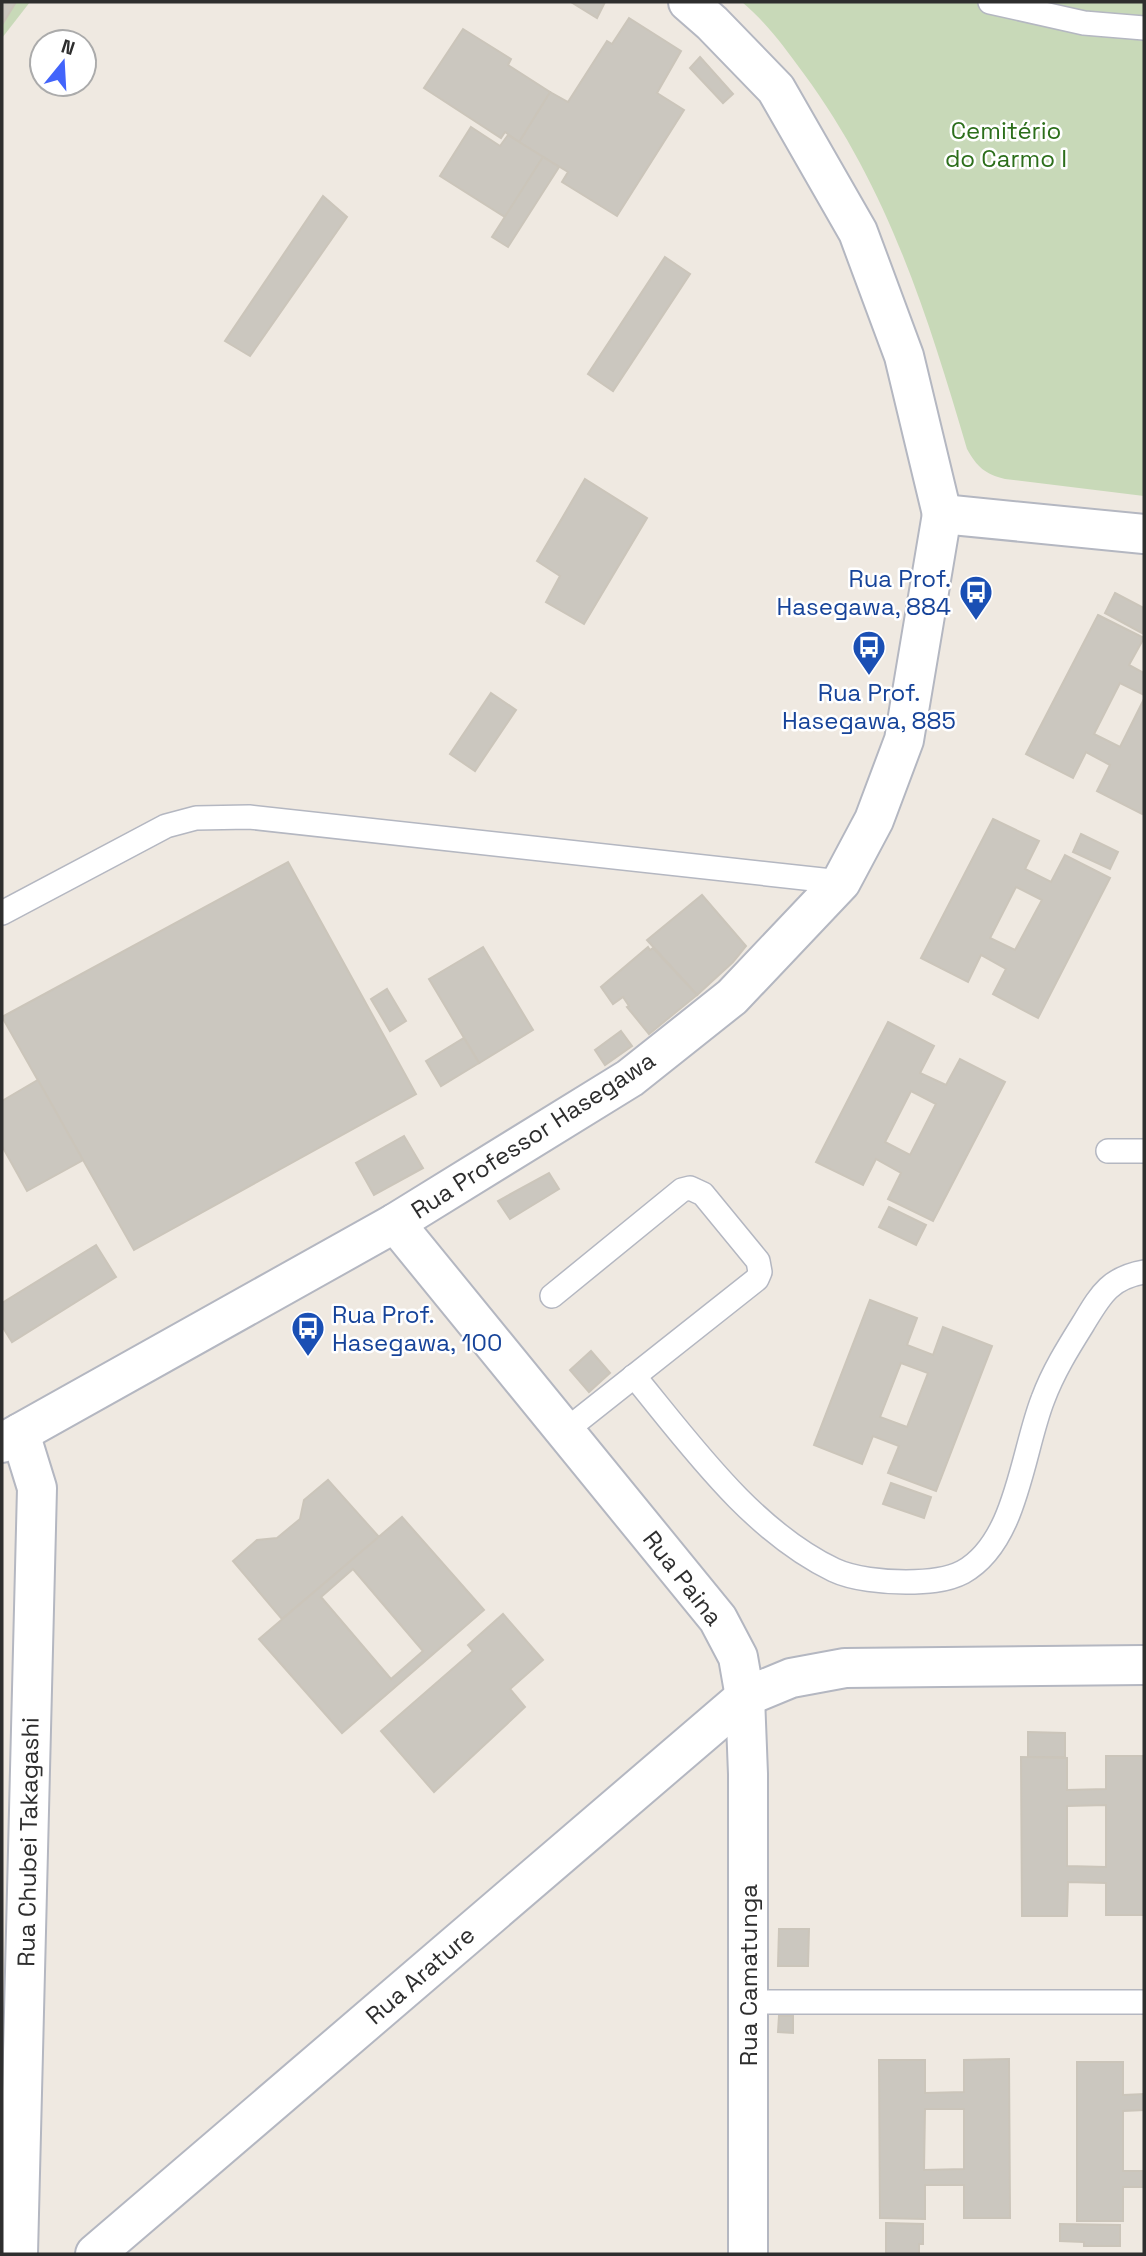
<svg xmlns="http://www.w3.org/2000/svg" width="1146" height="2256" font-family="'Space Grotesk',sans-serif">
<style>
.cemetery{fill:#c8d9b8}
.building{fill:#cbc7bf;stroke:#cbc5ba;stroke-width:2;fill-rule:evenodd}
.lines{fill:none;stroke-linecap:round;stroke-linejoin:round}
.service-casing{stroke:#b4b7c1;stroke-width:26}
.minor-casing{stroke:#b4b7c1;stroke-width:42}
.tertiary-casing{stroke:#b4b7c1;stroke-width:42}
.secondary-casing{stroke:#b4b7c1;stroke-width:42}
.service{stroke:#fff;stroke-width:23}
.minor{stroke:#fff;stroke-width:38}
.tertiary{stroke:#fff;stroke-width:38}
.secondary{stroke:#fff;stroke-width:38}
.labels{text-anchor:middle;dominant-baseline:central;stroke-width:5;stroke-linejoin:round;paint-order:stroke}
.park-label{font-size:24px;fill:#2c6e1b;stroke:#fff}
.transit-label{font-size:24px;fill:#164399;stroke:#fff;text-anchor:end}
.street-label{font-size:24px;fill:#2e2e2e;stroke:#fff}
</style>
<rect width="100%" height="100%" fill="#efe9e1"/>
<g class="cemetery">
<path d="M 2,2 L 30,2 L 2,38 Z"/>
<path d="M 742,2 L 1144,2 L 1144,496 L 1005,479 C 985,474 977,467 967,449 C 928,316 888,188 804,74 C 784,47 768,24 742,2 Z"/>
</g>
<g class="building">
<path d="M 2,2 L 16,2 L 2,25 Z"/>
<path d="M 571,2 L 605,2 L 597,18 Z"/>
<path d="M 629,18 L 681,51 L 657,93 L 684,110 L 617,216 L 562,182 L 568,172 L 519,142 L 550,92 L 568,102 L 607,41 L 612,44 Z"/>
<path d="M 463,29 L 511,59 L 508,65 L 550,92 L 519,142 L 505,132 L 501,138 L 424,88 Z"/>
<path d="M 700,57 L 733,94 L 723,103 L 690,68 Z"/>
<path d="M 471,127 L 500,146 L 508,135 L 543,157 L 505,217 L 440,176 Z"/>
<path d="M 543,157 L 559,167 L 508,247 L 492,237 Z"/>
<path d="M 323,196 L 347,217 L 250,356 L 225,341 Z"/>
<path d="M 665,257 L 690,274 L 613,391 L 588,374 Z"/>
<path d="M 585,479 L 647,518 L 584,624 L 546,602 L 560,576 L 537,561 Z"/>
<path d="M 1115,593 L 1144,608 L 1144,628 L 1142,633 L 1105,613 Z"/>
<path d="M 1098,615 L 1144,638 L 1129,665 L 1144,673 L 1144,695 L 1120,683 L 1094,734 L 1120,747 L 1144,699 L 1144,810 L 1142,814 L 1097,791 L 1110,765 L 1086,752 L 1073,778 L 1026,754 Z"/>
<path d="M 491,693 L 516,710 L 475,771 L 450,754 Z"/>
<path d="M 993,819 L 1039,841 L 1025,869 L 1051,882 L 1065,855 L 1110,878 L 1038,1018 L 993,994 L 1006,969 L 981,955 L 968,982 L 921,958 ZM 1016,887 L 1042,900 L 1015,950 L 990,938 Z"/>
<path d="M 1081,834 L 1118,852 L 1110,869 L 1073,852 Z"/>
<path d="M 288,862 L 416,1094 L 134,1250 L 2,1017 Z"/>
<path d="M 702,895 L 746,946 L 733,962 L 697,995 L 647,940 Z"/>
<path d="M 483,947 L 533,1030 L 479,1063 L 429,979 Z"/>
<path d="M 648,947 L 650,950 L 653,948 L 697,995 L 649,1034 L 627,1007 L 629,1006 L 623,997 L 613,1004 L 601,987 Z"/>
<path d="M 387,989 L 406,1021 L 390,1031 L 371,999 Z"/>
<path d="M 888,1022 L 934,1046 L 920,1073 L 946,1085 L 960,1059 L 1005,1082 L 933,1221 L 888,1199 L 901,1173 L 876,1159 L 863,1185 L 816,1162 ZM 911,1091 L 936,1104 L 910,1155 L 885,1142 Z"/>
<path d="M 621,1031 L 632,1046 L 605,1065 L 595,1050 Z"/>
<path d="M 464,1038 L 479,1063 L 441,1086 L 426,1061 Z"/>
<path d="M 38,1080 L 83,1160 L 27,1191 L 2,1146 L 2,1101 Z"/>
<path d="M 404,1136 L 423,1168 L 374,1195 L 356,1163 Z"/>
<path d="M 549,1173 L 559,1189 L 510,1219 L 498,1201 Z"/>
<path d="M 889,1207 L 926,1225 L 916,1245 L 879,1227 Z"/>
<path d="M 96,1245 L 116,1277 L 12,1342 L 2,1326 L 2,1303 Z"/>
<path d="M 870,1300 L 917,1318 L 907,1345 L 933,1355 L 943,1327 L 992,1346 L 936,1491 L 888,1473 L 899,1446 L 873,1436 L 862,1464 L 814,1445 ZM 901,1363 L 928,1373 L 907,1427 L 880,1417 Z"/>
<path d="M 591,1351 L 610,1373 L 589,1392 L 570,1370 Z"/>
<path d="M 328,1480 L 379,1537 L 282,1619 L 233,1561 L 257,1540 L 277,1538 L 300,1519 L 304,1500 Z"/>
<path d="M 891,1483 L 931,1497 L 924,1518 L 883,1504 Z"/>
<path d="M 402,1517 L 484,1610 L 342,1733 L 259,1639 ZM 353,1569 L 423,1651 L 391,1679 L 321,1597 Z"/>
<path d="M 503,1614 L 543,1660 L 510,1689 L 525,1707 L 434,1792 L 381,1731 L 473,1651 L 468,1645 Z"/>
<path d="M 1028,1732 L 1065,1733 L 1065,1757 L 1028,1757 Z"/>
<path d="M 1106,1756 L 1144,1756 L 1144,1915 L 1106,1915 L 1106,1883 L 1068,1882 L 1067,1916 L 1022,1916 L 1021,1757 L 1067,1758 L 1067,1790 L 1106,1789 ZM 1106,1805 L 1106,1867 L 1067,1866 L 1067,1806 Z"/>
<path d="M 779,1929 L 809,1929 L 808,1966 L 778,1966 Z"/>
<path d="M 779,2016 L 793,2016 L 793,2033 L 778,2032 Z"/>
<path d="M 1009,2059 L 1010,2218 L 964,2218 L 964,2185 L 925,2185 L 925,2219 L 880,2218 L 879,2060 L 925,2060 L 925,2093 L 964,2092 L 964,2060 ZM 925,2109 L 964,2109 L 964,2169 L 924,2170 Z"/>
<path d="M 1077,2062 L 1123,2062 L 1123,2095 L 1144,2094 L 1144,2110 L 1123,2111 L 1123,2171 L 1144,2171 L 1144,2187 L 1123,2187 L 1123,2221 L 1077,2221 Z"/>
<path d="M 886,2223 L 923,2224 L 923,2244 L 919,2244 L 919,2254 L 886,2254 Z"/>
<path d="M 1060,2224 L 1120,2225 L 1120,2246 L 1084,2246 L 1084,2242 L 1060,2241 Z"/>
</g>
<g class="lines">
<defs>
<g id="service">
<path d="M 990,2 L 1084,23 L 1144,28"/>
<path d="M 2,913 L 166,826 L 196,818 L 249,817 L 841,882"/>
<path d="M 1108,1151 L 1144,1151"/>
<path d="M 552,1296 L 682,1190 L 690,1188 L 703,1194 L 758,1261 L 760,1272 L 757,1279 L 565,1431"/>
<path d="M 634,1376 C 690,1444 752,1531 834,1570 C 853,1579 884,1582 906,1582 C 925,1582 946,1581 963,1572 C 1017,1542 1022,1452 1043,1399 C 1053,1372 1068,1348 1083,1324 C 1100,1296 1109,1278 1144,1272"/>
<path d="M 748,2002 L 1144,2002"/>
</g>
<g id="minor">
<path d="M 395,1223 L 718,1619 L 738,1657 L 745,1697 L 791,1678 L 845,1668 L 1144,1665"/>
<path d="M 745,1697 L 748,1774 L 748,2254"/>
<path d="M 18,2254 L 37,1488 L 20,1433"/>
<path d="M 95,2254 L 745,1697"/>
</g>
<path id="tertiary" d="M 2,1443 L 395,1223 L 630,1078 L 732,997 L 841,882 L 874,820 L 904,740 L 942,514 L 1144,534"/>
<path id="secondary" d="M 688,2 L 712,23 L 776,89 L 858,232 L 904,356 L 942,514"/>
</defs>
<use href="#service" class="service-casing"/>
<use href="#minor" class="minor-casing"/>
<use href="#tertiary" class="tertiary-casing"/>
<use href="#secondary" class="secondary-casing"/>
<use href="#service" class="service"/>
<use href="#minor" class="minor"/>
<use href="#tertiary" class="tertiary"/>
<use href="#secondary" class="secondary"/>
</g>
<defs>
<symbol id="bus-pin" viewBox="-11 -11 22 30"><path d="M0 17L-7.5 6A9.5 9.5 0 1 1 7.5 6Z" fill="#1a4fb4" stroke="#fff"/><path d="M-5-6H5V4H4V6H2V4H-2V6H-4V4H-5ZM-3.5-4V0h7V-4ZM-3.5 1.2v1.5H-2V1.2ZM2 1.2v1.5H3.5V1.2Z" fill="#fff"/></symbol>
</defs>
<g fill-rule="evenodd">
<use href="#bus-pin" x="957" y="573" width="38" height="52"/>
<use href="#bus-pin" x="850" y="628" width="38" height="52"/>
<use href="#bus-pin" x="289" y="1309" width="38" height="52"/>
</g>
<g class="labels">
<g class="park-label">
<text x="1006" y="130">Cemitério<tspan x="1006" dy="28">do Carmo I</tspan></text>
</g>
<g class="transit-label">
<text x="951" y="578">Rua Prof.<tspan x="951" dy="28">Hasegawa, 884</tspan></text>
<text x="869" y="692" text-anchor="middle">Rua Prof.<tspan x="869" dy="28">Hasegawa, 885</tspan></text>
<text x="332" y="1314" text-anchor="start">Rua Prof.<tspan x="332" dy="28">Hasegawa, 100</tspan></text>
</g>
<g class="street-label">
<text transform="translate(533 1135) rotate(-33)">Rua Professor Hasegawa</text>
<text transform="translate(683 1578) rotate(52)">Rua Paina</text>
<text transform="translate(28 1842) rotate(-89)">Rua Chubei Takagashi</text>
<text transform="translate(420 1975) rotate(-41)">Rua Arature</text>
<text transform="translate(748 1975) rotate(-90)">Rua Camatunga</text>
</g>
</g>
<rect width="1146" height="2256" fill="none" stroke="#2e2e2e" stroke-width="7"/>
<g transform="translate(63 63) rotate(18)"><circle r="33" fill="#ffffff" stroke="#ababab" stroke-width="2"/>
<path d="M0-5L12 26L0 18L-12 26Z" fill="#4264fb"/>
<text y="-10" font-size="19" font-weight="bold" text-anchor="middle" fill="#2e2e2e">N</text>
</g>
</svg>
